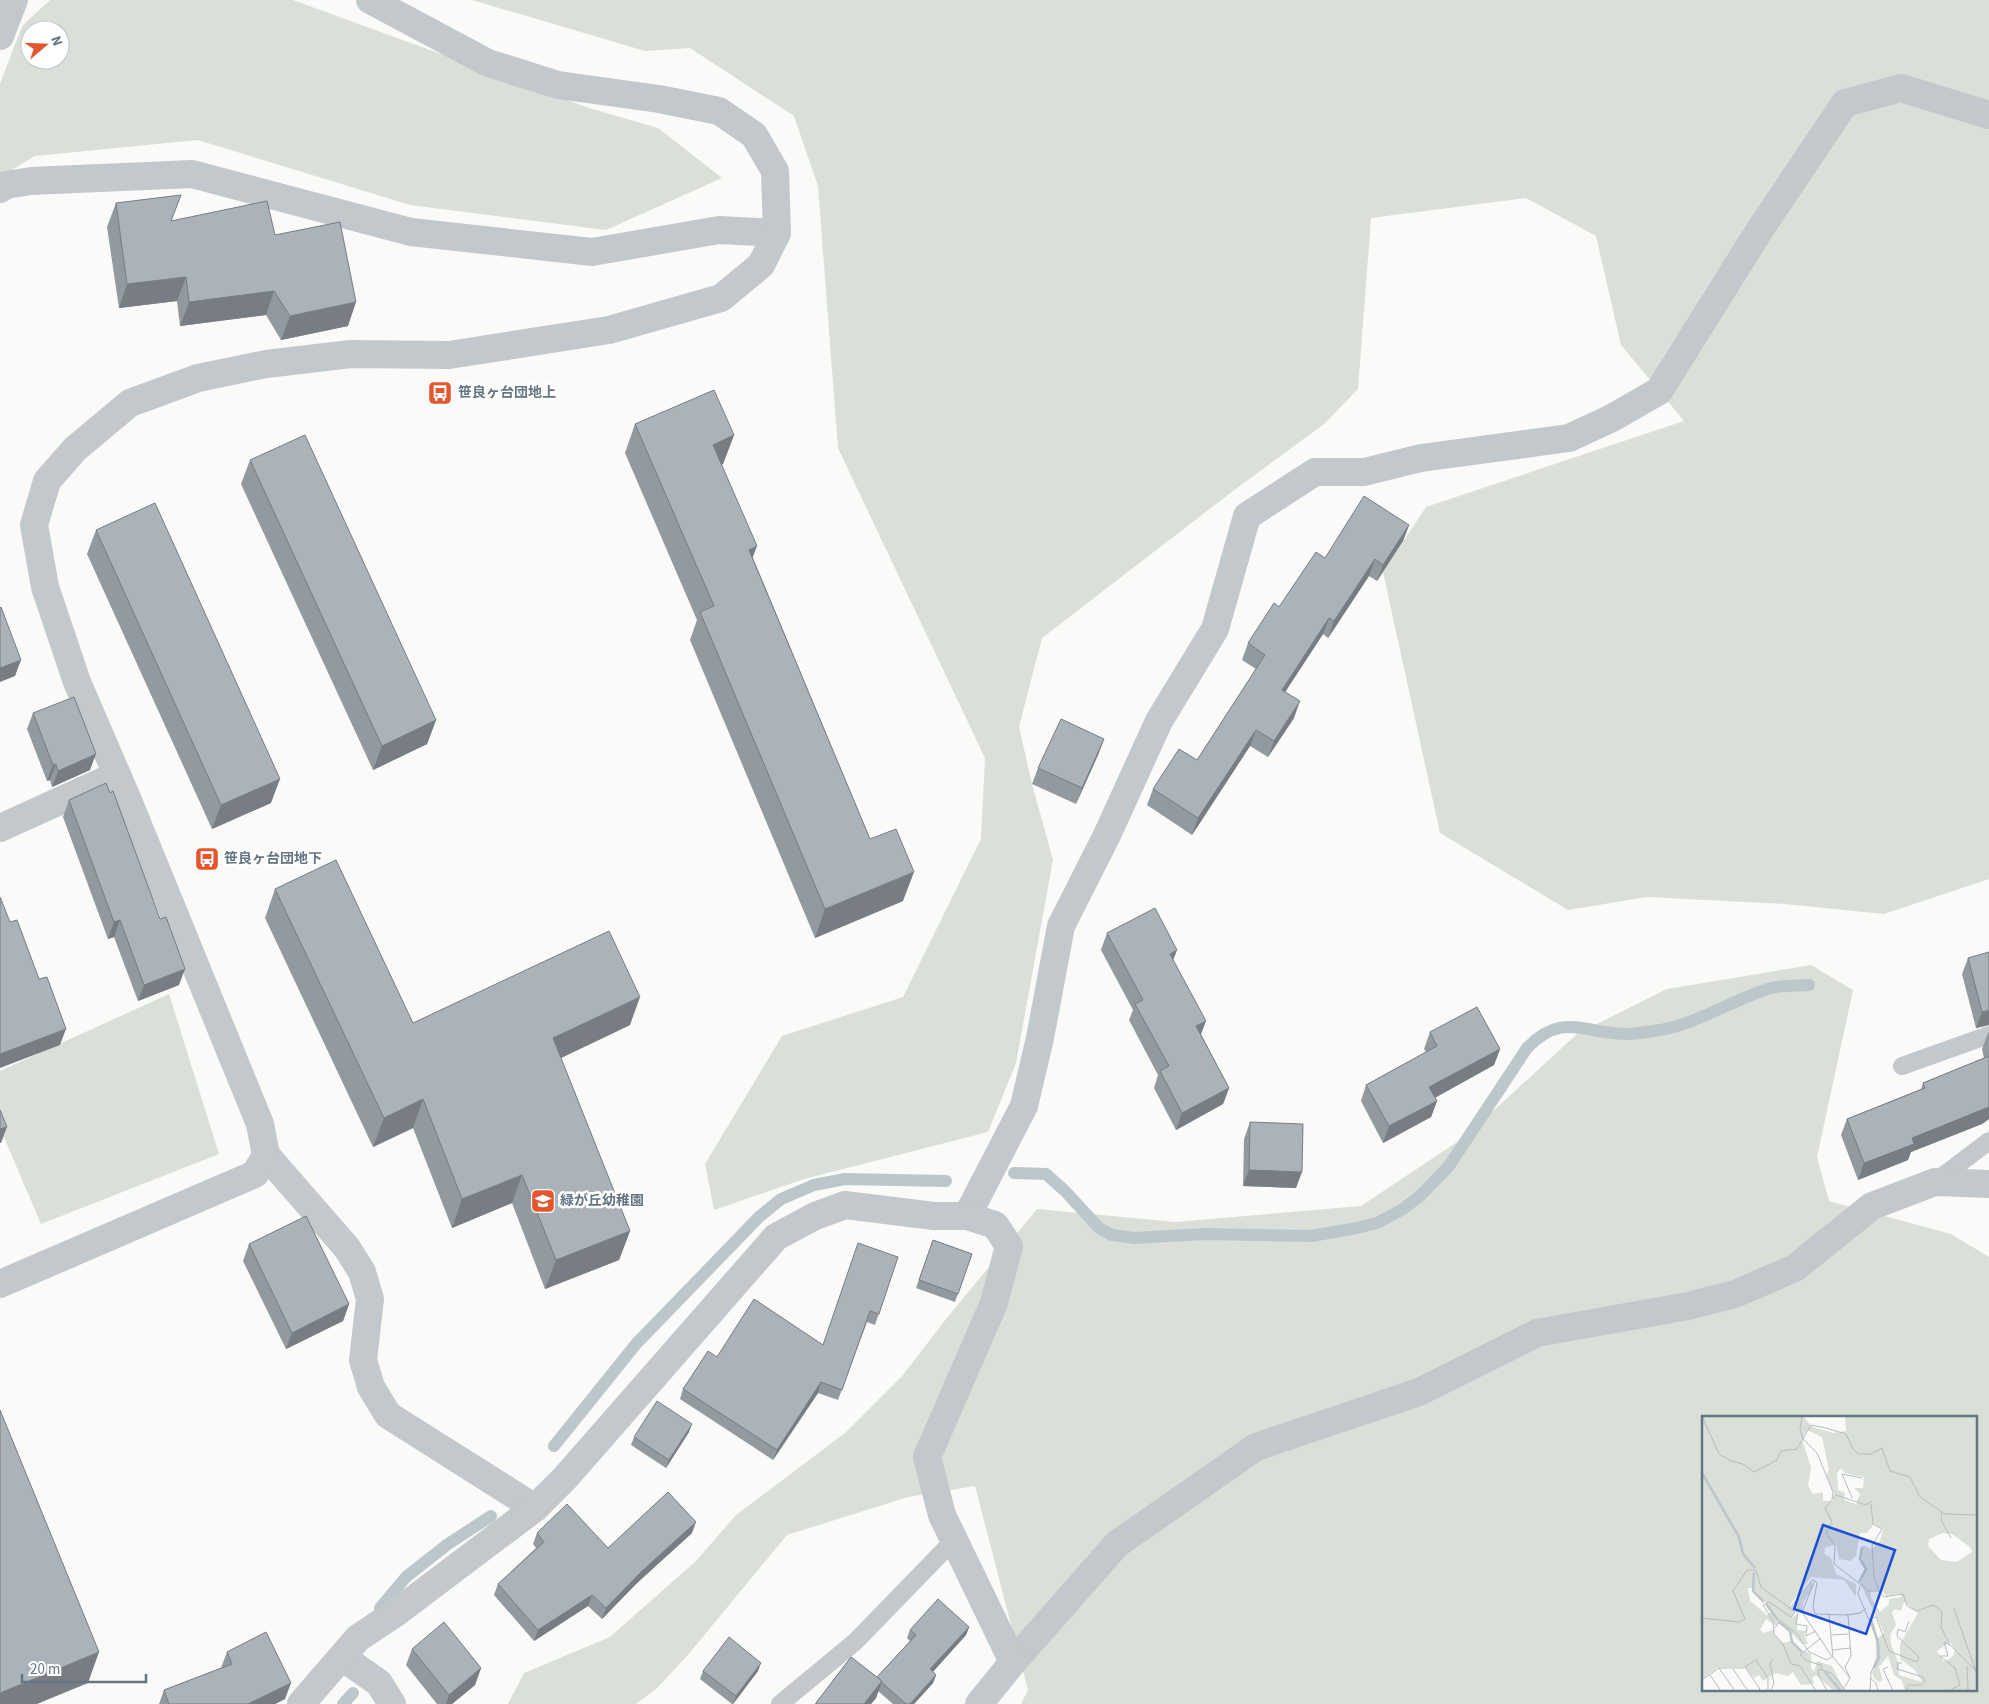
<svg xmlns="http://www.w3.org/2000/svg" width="1989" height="1704" font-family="'Source Sans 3','Noto Sans JP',sans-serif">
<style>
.green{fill:#dadfd7;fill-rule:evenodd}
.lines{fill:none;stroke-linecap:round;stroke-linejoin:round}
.stream{stroke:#bbc7cb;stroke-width:12}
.service{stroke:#c3c8cc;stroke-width:18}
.minor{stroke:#c3c8cc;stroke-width:28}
.wall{fill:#929a9f}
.shaded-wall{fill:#777d82}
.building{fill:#aab3b9;stroke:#777d82}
.labels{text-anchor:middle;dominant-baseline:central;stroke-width:5;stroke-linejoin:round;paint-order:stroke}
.poi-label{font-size:14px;font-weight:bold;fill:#657683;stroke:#fff;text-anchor:start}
.inset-river{fill:none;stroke:#bbc7cb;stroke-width:2.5}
.inset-road{fill:none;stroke:#b5bdc2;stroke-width:1}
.view{fill:#1d4ed8;fill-opacity:0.15;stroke:#1d4ed8;stroke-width:2.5}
.inset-edge{fill:none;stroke:#657683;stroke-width:2.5}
</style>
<rect width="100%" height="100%" fill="#fafaf8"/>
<g class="green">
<path d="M 50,0 L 293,0 L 589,108 L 658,128 L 722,178 L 606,230 L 410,205 L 198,140 L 35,156 L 0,177 L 0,84 L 22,26 ZM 30,30 L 60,30 L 60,60 L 30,60 Z"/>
<path d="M 472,0 L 1989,0 L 1989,879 L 1884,914 L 1785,904 L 1647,897 L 1568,910 L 1440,833 L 1383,572 L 1426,507 L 1684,421 L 1621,345 L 1596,236 L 1526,198 L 1371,218 L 1358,389 L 1324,424 L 1229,494 L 1042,638 L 1019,727 L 1032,784 L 1053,860 L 1016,1063 L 988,1132 L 804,1179 L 714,1210 L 705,1164 L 782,1036 L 903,997 L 981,839 L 985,758 L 838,448 L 818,186 L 794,116 L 690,48 L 645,51 Z"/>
<path d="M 1811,965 L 1853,990 L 1817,1157 L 1829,1201 L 1951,1234 L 1989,1257 L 1989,1704 L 1021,1704 L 1028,1690 L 975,1486 L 908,1497 L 787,1535 L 687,1656 L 656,1689 L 636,1704 L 508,1704 L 524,1673 L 610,1637 L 696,1561 L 736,1515 L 845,1433 L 903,1375 L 946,1319 L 1037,1209 L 1175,1222 L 1361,1206 L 1466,1136 L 1577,1034 L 1667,989 ZM 1703,1418 L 1975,1418 L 1975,1690 L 1703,1690 Z"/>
<path d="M 169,994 L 219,1154 L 41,1224 L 0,1128 L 0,1071 Z"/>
</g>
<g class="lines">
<g class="stream">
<path d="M 1014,1173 L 1046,1174 L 1065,1191 L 1099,1228 L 1112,1235 L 1135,1238 L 1204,1234 L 1311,1236 L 1357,1228 L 1377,1223 L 1403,1209 L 1421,1195 L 1449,1166 L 1527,1048 C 1563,1011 1584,1034 1627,1034 C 1635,1034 1645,1032 1653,1031 C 1695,1026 1731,1000 1771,988 C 1783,985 1797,986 1809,985"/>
<path d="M 554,1446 L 636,1344 L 759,1217 L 781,1199 L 814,1185 L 845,1179 L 946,1181"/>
<path d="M 380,1608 L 406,1577 L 448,1544 L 491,1516"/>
<path d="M 343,1704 L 353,1693"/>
</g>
<g class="service">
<path d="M 1902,1066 L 1989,1035"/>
<path d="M 1935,1182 L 1989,1141"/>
<path d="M 780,1704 L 856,1641 L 954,1540"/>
</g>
<g class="minor">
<path d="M 0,36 L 14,0"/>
<path d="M 0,189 L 6,185 L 31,181 L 192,174 L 411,232 L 592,252 L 719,230 L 777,233"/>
<path d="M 0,828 L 117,775"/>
<path d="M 266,1155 L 347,1248 L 362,1272 L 370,1299 L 363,1360 L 371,1387 L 388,1415 L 535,1508"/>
<path d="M 967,1216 L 1024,1106 L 1040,1038 L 1061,926 L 1107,835 L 1159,721 L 1215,629 L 1247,516 L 1315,472 L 1364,472 L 1421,458 L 1569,438 L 1612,418 L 1659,391 L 1759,231 L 1845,103 L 1901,88 L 1989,115"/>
<path d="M 0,1284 L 255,1174 L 266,1155 L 260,1124 L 127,798 L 77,682 L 45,587 L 34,525 L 47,481 L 75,449 L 130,403 L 198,378 L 266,364 L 351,354 L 449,355 L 609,330 L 721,298 L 761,265 L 777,233 L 775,171 L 754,135 L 719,111 L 659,99 L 558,85 L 488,63 L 370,0"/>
<path d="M 342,1657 L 379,1683 L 392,1704"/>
<path d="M 1013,1662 L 1117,1544 L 1256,1447 L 1419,1392 L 1537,1333 L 1688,1306 L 1735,1294 L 1795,1268 L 1872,1206 L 1935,1182 L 1989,1184"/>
<path d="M 301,1704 L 358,1638 L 397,1612 L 535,1508 L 565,1478 L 776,1237 L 815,1216 L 845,1205 L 934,1216 L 967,1216 L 995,1225 L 1009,1246 L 994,1303 L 927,1457 L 942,1515 L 1013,1662 L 979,1704"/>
</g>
</g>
<g class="wall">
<path d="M 116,203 L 172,221 L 275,235 L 348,326 L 281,340 L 266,315 L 180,326 L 177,301 L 119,308 L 107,227 Z"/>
<path d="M 635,424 L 734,435 L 723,464 L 721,465 L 753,558 L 870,839 L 903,901 L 815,938 L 690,640 L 697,620 L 625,453 Z"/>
<path d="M 250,460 L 436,720 L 427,744 L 373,770 L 241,484 Z"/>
<path d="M 1409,525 L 1403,541 L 1377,581 L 1369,576 L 1328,638 L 1323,634 L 1285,692 L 1294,718 L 1268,757 L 1250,746 L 1192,835 L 1147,805 L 1153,789 L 1197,760 L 1256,669 L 1242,660 L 1248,643 L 1279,607 L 1325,558 Z"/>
<path d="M 96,530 L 271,803 L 212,829 L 87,554 Z"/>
<path d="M 33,713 L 90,770 L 52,787 L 50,780 L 47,781 L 27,729 Z"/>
<path d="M 1104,739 L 1098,755 L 1076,804 L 1032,784 L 1038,768 Z"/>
<path d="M 69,800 L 160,919 L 179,985 L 138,1001 L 114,937 L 108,939 L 63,817 Z"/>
<path d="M 275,889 L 413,1023 L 630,1025 L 561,1058 L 630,1231 L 619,1260 L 545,1289 L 512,1203 L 452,1228 L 413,1128 L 373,1147 L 265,918 Z"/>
<path d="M 1107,933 L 1173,961 L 1201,1034 L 1229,1088 L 1223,1104 L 1176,1130 L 1154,1088 L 1158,1075 L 1129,1020 L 1133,1010 L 1101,950 Z"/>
<path d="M 1968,958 L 1989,1025 L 1976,1028 L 1962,974 Z"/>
<path d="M 1430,1032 L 1500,1049 L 1494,1065 L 1435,1098 L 1437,1101 L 1431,1117 L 1383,1143 L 1361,1101 L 1366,1085 L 1426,1052 L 1424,1049 Z"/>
<path d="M 1989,1032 L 1989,1119 L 1982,1124 L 1911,1152 L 1908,1160 L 1858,1180 L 1841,1135 L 1847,1119 L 1921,1089 L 1923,1083 L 1984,1058 L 1982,1049 L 1988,1033 Z"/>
<path d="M 1250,1122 L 1296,1188 L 1243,1186 L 1244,1139 Z"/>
<path d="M 933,1240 L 972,1254 L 955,1302 L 916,1288 Z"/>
<path d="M 249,1244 L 349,1304 L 343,1321 L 286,1349 L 243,1261 Z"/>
<path d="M 898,1257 L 875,1325 L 867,1322 L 838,1400 L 818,1393 L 773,1460 L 680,1399 L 683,1389 L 717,1357 L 823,1345 Z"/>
<path d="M 689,1432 L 666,1468 L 631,1445 L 634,1437 Z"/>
<path d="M 537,1533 L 608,1548 L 692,1533 L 637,1583 L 602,1619 L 588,1606 L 534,1641 L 494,1595 L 498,1584 L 536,1548 L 533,1544 Z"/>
<path d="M 969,1627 L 966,1635 L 933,1672 L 936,1675 L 933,1683 L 914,1704 L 893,1704 L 878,1691 L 876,1698 L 871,1704 L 815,1704 L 851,1657 L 877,1677 L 910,1641 L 907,1638 L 910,1630 Z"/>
<path d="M 412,1649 L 481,1668 L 475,1685 L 452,1704 L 437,1704 L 406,1665 Z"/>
<path d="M 227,1652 L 285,1699 L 275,1704 L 159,1704 L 164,1690 L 221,1668 Z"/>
<path d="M 703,1671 L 758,1671 L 733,1704 L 732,1704 L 700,1679 Z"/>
</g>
<g class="shaded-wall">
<path d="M 186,277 L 177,301 L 119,308 L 127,284 Z"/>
<path d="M 274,291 L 266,315 L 180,326 L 189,302 Z"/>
<path d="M 356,302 L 348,326 L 281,340 L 290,316 Z"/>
<path d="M 734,435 L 723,464 L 702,474 L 713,445 Z"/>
<path d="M 1409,525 L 1403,541 L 1377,581 L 1383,565 Z"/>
<path d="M 757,546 L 746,575 L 749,550 Z"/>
<path d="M 1375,559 L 1369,576 L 1328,638 L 1334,621 Z"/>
<path d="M 1329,618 L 1323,634 L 1276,706 L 1282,690 Z"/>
<path d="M 21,660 L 15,676 L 0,682 L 0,668 Z"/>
<path d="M 1300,701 L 1294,718 L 1268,757 L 1274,741 Z"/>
<path d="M 436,720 L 427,744 L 373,770 L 382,746 Z"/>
<path d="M 1256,730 L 1250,746 L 1192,835 L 1198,818 Z"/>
<path d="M 1104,739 L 1098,755 L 1076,804 L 1082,788 Z"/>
<path d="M 96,754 L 90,770 L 52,787 L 58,771 Z"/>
<path d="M 56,764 L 50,780 L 47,781 L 53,765 Z"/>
<path d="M 280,779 L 271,803 L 212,829 L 221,805 Z"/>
<path d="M 914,872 L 903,901 L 815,938 L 825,909 Z"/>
<path d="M 120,920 L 114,937 L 108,939 L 114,922 Z"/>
<path d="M 1177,950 L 1171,966 L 1170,954 Z"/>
<path d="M 185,969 L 179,985 L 138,1001 L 144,985 Z"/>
<path d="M 640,997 L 630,1025 L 542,1067 L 553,1038 Z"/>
<path d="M 1989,1010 L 1989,1025 L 1976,1028 L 1982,1012 Z"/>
<path d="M 1206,1021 L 1200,1037 L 1196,1026 Z"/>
<path d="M 66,1029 L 60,1045 L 0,1068 L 0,1054 Z"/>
<path d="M 1500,1049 L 1494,1065 L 1423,1104 L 1429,1087 Z"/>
<path d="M 1229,1088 L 1223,1104 L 1176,1130 L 1182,1113 Z"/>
<path d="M 423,1099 L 413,1128 L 373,1147 L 384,1118 Z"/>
<path d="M 1437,1101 L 1431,1117 L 1383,1143 L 1389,1126 Z"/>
<path d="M 1989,1107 L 1989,1119 L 1982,1124 L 1911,1152 L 1908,1160 L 1858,1180 L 1864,1163 L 1912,1138 Z"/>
<path d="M 7,1127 L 1,1143 L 0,1143 L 0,1129 Z"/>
<path d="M 1249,1170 L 1302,1172 L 1296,1188 L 1243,1186 Z"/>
<path d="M 522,1175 L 512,1203 L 452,1228 L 462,1199 Z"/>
<path d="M 630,1231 L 619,1260 L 545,1289 L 556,1260 Z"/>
<path d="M 349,1304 L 343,1321 L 286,1349 L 292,1333 Z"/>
<path d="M 821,1382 L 818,1393 L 773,1460 L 777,1450 Z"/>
<path d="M 692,1424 L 689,1432 L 666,1468 L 669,1460 Z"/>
<path d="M 696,1522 L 692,1533 L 637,1583 L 602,1619 L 606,1608 L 641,1572 Z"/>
<path d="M 592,1595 L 588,1606 L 534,1641 L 538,1630 Z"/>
<path d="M 969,1627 L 966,1635 L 927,1678 L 930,1669 Z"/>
<path d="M 99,1652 L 88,1683 L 37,1704 L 0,1704 L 0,1693 Z"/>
<path d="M 761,1663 L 758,1671 L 733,1704 L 736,1696 Z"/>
<path d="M 481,1668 L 475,1685 L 452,1704 L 446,1704 L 449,1695 Z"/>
<path d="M 936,1675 L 933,1683 L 914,1704 L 910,1704 Z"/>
<path d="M 882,1681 L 876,1698 L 871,1704 L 864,1704 Z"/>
<path d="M 291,1683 L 285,1699 L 275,1704 L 248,1704 Z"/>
</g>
<g class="building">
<path d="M 181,195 L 171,221 L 267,201 L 275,235 L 340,222 L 356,302 L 290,316 L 274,291 L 189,302 L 186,277 L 127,284 L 116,203 Z"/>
<path d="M 714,390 L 734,435 L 713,445 L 757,546 L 749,550 L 870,839 L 896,829 L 914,872 L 825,909 L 700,612 L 714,606 L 635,424 Z"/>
<path d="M 305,435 L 436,720 L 382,746 L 250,460 Z"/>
<path d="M 1364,496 L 1409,525 L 1383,565 L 1375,559 L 1334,621 L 1329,618 L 1282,690 L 1300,701 L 1274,741 L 1256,730 L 1198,818 L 1153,789 L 1179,749 L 1197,760 L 1265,655 L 1248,643 L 1274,603 L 1279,607 L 1316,552 L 1325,558 Z"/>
<path d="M 155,503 L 280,779 L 221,805 L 96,530 Z"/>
<path d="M 1,607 L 21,660 L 0,668 L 0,608 Z"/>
<path d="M 74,697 L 96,754 L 58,771 L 56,764 L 53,765 L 33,713 Z"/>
<path d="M 1061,719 L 1104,739 L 1082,788 L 1038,768 Z"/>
<path d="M 106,783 L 110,793 L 113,791 L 160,919 L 166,917 L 185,969 L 144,985 L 120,920 L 114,922 L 69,800 Z"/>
<path d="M 336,860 L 413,1023 L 609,931 L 640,997 L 553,1038 L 630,1231 L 556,1260 L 522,1175 L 462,1199 L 423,1099 L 384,1118 L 275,889 Z"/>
<path d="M 0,897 L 10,922 L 17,920 L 39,979 L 47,977 L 66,1029 L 0,1054 Z"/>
<path d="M 1155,908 L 1177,950 L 1170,954 L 1206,1021 L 1196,1026 L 1229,1088 L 1182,1113 L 1160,1071 L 1169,1066 L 1135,1004 L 1143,1000 L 1107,933 Z"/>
<path d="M 1989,952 L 1989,1010 L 1982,1012 L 1968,958 Z"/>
<path d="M 1477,1007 L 1500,1049 L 1429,1087 L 1437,1101 L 1389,1126 L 1366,1085 L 1437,1046 L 1430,1032 Z"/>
<path d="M 1989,1056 L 1989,1107 L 1912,1138 L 1914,1144 L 1864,1163 L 1847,1119 L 1925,1088 L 1923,1083 Z"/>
<path d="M 0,1110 L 7,1127 L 0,1129 Z"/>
<path d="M 1250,1122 L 1303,1124 L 1302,1172 L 1249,1170 Z"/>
<path d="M 306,1216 L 349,1304 L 292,1333 L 249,1244 Z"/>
<path d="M 933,1240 L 972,1254 L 958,1294 L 919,1280 Z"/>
<path d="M 858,1243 L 898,1257 L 879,1314 L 870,1311 L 842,1390 L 821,1382 L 777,1450 L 683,1389 L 708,1351 L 717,1357 L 754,1299 L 823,1345 Z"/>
<path d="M 657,1401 L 692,1424 L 669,1460 L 634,1437 Z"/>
<path d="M 0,1410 L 99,1652 L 0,1693 Z"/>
<path d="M 668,1492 L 696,1522 L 641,1572 L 606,1608 L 592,1595 L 538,1630 L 498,1584 L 544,1542 L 537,1533 L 567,1504 L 608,1548 Z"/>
<path d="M 938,1599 L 969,1627 L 930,1669 L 936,1675 L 910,1704 L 906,1704 L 881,1682 L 882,1681 L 877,1677 L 916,1635 L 910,1630 Z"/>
<path d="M 444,1622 L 481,1668 L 449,1695 L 412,1649 Z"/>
<path d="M 266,1632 L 291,1683 L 248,1704 L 169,1704 L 164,1690 L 232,1664 L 227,1652 Z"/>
<path d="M 729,1637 L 761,1663 L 736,1696 L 703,1671 Z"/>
<path d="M 851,1657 L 882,1681 L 864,1704 L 816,1704 L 816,1703 Z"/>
</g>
<defs>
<symbol id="bus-square" viewBox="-11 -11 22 22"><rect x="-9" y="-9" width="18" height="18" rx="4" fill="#e4572e" stroke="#fff"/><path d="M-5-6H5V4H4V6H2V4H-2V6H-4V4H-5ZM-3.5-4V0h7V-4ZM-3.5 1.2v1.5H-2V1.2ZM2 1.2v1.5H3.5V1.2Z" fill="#fff"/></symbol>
<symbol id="school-square" viewBox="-11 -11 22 22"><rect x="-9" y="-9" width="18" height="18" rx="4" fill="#e4572e" stroke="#fff"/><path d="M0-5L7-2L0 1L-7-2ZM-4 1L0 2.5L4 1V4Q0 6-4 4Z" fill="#fff"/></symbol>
</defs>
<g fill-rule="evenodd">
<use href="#bus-square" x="426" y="379" width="28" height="28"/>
<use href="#bus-square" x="193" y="845" width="28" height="28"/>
<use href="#school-square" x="529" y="1187" width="28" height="28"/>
</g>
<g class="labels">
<g class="poi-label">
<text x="458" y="393">笹良ヶ台団地上</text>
<text x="224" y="859">笹良ヶ台団地下</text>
<text x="560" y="1201">緑が丘幼稚園</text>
</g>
</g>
<g transform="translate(1702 1416)">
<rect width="275" height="275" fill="#fafaf8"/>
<path d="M 0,0 L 101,0 L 110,11 L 131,17 L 144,15 L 143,0 L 275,0 L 275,275 L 203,275 L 200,265 L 192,259 L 186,240 L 177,251 L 181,264 L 176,266 L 172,262 L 170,257 L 176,241 L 176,222 L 182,217 L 158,167 L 163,153 L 158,137 L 161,129 L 170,133 L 178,125 L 181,113 L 172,108 L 165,117 L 158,117 L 154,140 L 148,145 L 137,143 L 134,128 L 123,132 L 122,138 L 129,142 L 134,158 L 154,168 L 154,181 L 142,164 L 109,161 L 88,189 L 93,197 L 89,203 L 95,198 L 95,214 L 105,215 L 102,218 L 106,228 L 100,228 L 78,205 L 74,210 L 64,203 L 58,214 L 62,217 L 73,213 L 71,218 L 81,227 L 89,225 L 97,233 L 109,238 L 109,252 L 112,256 L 115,245 L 130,250 L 143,275 L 132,275 L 114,259 L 110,262 L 112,266 L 110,268 L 99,269 L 91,256 L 86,260 L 74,257 L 61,265 L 57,259 L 52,262 L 43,251 L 17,251 L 0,263 ZM 105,14 L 120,21 L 127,54 L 124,59 L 132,77 L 131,85 L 121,85 L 121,76 L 111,78 L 106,70 L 109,52 L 100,23 ZM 139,52 L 143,57 L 162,61 L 161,72 L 152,72 L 158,78 L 154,88 L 142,84 L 143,77 L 136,74 L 135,57 ZM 241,117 L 250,118 L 268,131 L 270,136 L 255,146 L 239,144 L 226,130 L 227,123 ZM 46,172 L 50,172 L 62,184 L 69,196 L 65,199 L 48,185 ZM 169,174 L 179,174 L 184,180 L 198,178 L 200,181 L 187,183 L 187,188 L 178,196 L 169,182 ZM 202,186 L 216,197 L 198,228 L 198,243 L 213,254 L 220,266 L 197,259 L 197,248 L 189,228 L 188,219 L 194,209 L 190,196 L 193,193 L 199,195 ZM 248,226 L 253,234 L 251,240 L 242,246 L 235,235 ZM 110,165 L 111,171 L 101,187 L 100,198 L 92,189 Z" fill="#dadfd7" fill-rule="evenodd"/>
<path class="inset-river" d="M 0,57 L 37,121 L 41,138 L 53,152M 52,156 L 51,175 L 62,186M 157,166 L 164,153 L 158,143 L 160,131M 64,188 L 76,204M 169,203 L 176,227 L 177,242 L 172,252M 77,206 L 88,215 L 90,226 L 100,236M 123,256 L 139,275"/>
<path class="inset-road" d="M 0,0 L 17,38 L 29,45 L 41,48 L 52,56 L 75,44 L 79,35 L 95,33 L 109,9 L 124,12 L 144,18 L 151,33 L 156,38 L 169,38 L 180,32 L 188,55 L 208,61 L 218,81 L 243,98 L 275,99M 100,0 L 98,13 L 101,23 L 115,37 L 131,76 L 130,83M 150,82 L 140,58 L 160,62M 170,85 L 164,89 L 134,79 L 123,92 L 130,106 L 124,117 L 133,129 L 132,148 L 167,175 L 177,175 L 182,181 L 201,178 L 205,190 L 215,195 L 231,189 L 235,191 L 240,197 L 239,211 L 248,229 L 275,256M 169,88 L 171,108 L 180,113 L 170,129 L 172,161 L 177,175M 240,95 L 239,104 L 249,122M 113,164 L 100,196 L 131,242 L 127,199M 158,170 L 156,178 L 175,223 L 175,242 L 169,257 L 168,275M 90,190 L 96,197 L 94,208 L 105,210 L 104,220 L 114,215M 88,192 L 111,163 L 115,167 L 111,190 L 113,198 L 146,199 L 149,240 L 143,251 L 148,262 L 142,272M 252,192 L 274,256M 145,199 L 158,197 L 164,192M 0,202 L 37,206 L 43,203 L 31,175 L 45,154 L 54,154 L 59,171 L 93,196 L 89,201 L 67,186 L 61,189 L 71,205 L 72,218 L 81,228 L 89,248 L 98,250 L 114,275M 167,203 L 174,201 L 187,235 L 215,246 L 217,241 L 195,220 L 196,213 L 203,216 L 207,205M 73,212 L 78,204 L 95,218 L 107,236 L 125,244 L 130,241M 129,219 L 147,218M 119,222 L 98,239 L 105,245 L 119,249 L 120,253M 131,234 L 148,232M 132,242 L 148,262M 200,247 L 196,247 L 195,253 L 221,261 L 223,265 L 219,269 L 206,269 L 204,275M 265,250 L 266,275M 43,251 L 58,273 L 56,275M 186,251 L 181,253 L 191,275M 17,252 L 33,275M 31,253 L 46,275M 8,259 L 19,275M 168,262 L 174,267 L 176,275M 0,264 L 17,252 L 41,252 L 54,244 L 66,262 L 66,275M 68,275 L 72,268 L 68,248 L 71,243M 125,275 L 116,258 L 117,253 L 129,257 L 144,275M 247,275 L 258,269 L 253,252 L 238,240 L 246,240 L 242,226 L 248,229"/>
<path class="view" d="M 121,109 L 193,134 L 164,218 L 92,193 Z"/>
<rect width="275" height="275" class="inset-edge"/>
</g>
<g transform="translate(45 45) rotate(71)"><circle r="24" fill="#ffffff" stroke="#c1c8cd"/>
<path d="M0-4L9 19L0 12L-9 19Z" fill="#e4572e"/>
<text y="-8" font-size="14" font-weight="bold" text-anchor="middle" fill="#657683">N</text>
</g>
<path d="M22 1674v8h124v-8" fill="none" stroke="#657683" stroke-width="2.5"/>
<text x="30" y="1674" font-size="15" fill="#657683" stroke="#ffffff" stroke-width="4" paint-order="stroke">20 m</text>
</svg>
